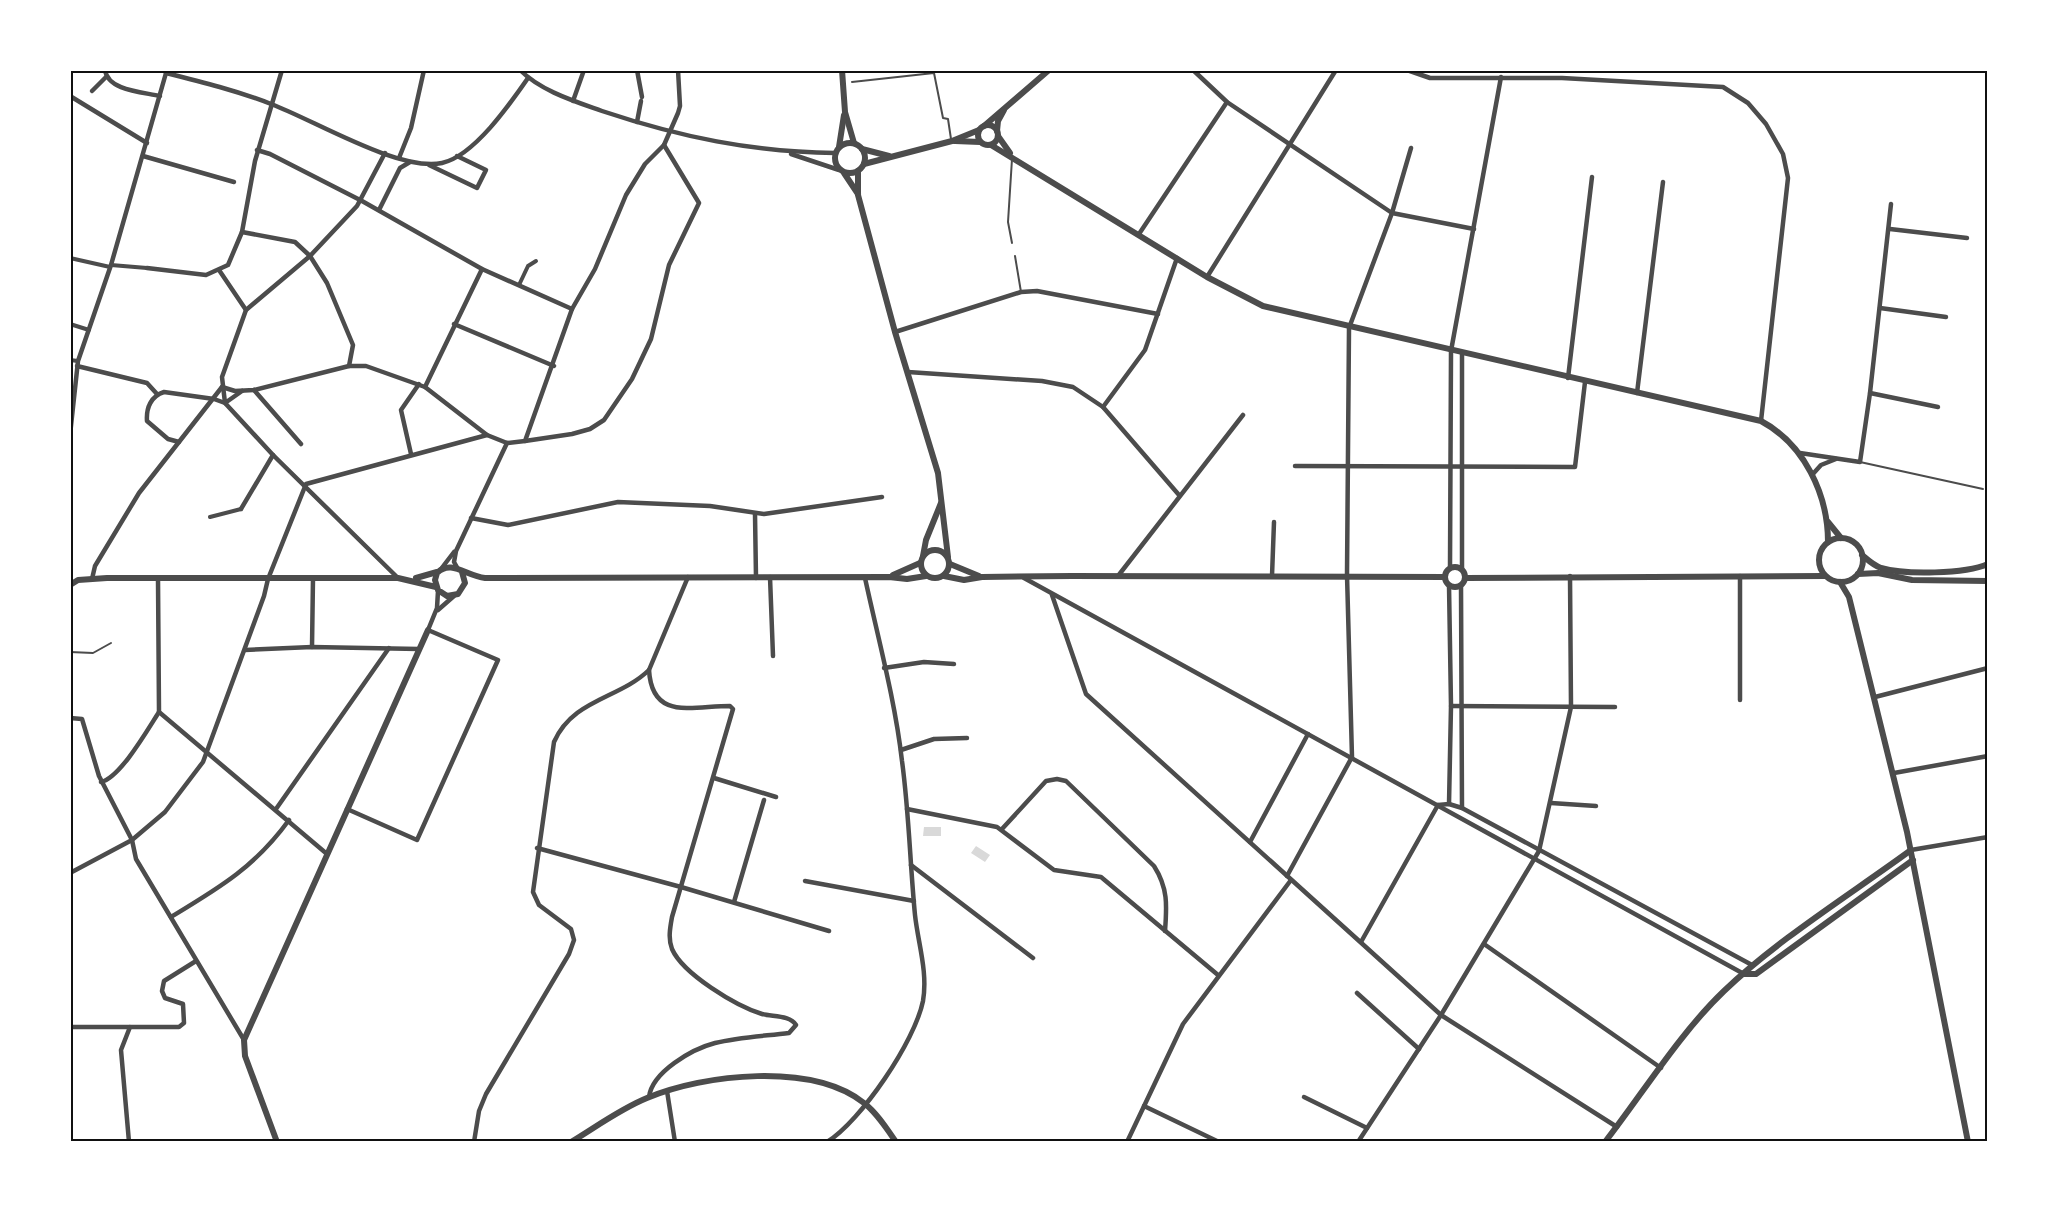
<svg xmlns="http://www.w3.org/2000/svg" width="2058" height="1212" font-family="'IBM Plex Sans',sans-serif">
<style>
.water{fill:#d9d9d9}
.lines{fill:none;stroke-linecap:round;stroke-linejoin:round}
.service{stroke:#4c4c4c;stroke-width:2}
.pedestrian{stroke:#4c4c4c;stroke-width:4}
.minor{stroke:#4c4c4c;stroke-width:4.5}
.tertiary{stroke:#4c4c4c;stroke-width:6}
.neatline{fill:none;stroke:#111;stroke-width:2}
</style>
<rect width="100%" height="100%" fill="#fff"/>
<g class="water">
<path d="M 924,827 L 941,827 L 941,836 L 923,836 Z"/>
<path d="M 976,846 L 990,855 L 985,862 L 971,853 Z"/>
</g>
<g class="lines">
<g class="service">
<path d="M 852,82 L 934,73 L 943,118 L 948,119 L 951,139"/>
<path d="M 1012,159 L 1008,222 L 1012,243"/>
<path d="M 1015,256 L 1021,292"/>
<path d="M 1860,462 L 1983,489"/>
<path d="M 70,652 L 93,653 L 111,643"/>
</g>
<g class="pedestrian">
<path d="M 70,258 L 110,267"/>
<path d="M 111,265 L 147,268"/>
<path d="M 519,285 L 528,266 L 536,261"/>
<path d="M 70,324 L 89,330"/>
<path d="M 70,360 L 78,361"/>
<path d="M 210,517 L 241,509"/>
</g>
<g class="minor">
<path d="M 105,70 C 108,91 143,92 160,96"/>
<path d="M 520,70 C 541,91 574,101 602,111 C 680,137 752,152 835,153"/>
<path d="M 637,70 L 642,97"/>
<path d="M 1193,70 L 1227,102 L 1392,213 L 1474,229"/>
<path d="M 1407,70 L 1430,78 L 1562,78 L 1723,87 L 1748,103 L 1766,124 L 1783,154 L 1788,178 L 1761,421"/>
<path d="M 166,73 C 202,82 238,91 271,104 C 314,120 399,172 442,163 C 474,156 510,104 528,78"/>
<path d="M 92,91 L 106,77"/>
<path d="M 70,96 L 147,143"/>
<path d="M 573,101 L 584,70"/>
<path d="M 637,122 L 641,101"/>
<path d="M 257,150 L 270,154 L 362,201 L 482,269 L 572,309"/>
<path d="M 791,154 L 839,170"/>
<path d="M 143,156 L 234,182"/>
<path d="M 399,158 L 411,128 L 424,70"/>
<path d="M 429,165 L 477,188 L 486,170 L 457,156"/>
<path d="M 379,210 L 400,168 L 410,162"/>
<path d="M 1890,229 L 1967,238"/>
<path d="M 242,232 L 295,242 L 310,256 L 327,283 L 353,345 L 349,366"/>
<path d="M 1139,234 L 1227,102"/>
<path d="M 147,268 L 206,275 L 228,265 L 242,232 L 255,161 L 282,70"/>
<path d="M 219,270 L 246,310"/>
<path d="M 1207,277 L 1336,70"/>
<path d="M 1880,308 L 1946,317"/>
<path d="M 454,324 L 554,366"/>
<path d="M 895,332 L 1021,292 L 1037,291 L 1158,314"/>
<path d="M 77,366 L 147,383 L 157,394"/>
<path d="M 908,372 L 1042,381 L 1073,387 L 1103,407 L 1179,495"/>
<path d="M 1568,378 L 1592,177"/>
<path d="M 222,387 L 235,391 L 254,390 L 349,366 L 366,366 L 425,387 L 487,435 L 507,443"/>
<path d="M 425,387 L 482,269"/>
<path d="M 254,390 L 301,444"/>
<path d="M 242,391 L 225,403 L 222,377 L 246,310 L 310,256 L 357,206 L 385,153"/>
<path d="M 1637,393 L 1663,182"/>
<path d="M 1870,393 L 1938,407"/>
<path d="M 1103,407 L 1145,350 L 1177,258"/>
<path d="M 70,435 L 78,361 L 111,265 L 166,73"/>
<path d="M 525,441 L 572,434 L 590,429 L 604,420 L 632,379 L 651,339 L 669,265 L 699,203 L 664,145"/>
<path d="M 179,442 L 168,439 L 147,421 C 146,408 151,396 164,392 L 214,399 L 225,403 L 273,455 L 398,578"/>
<path d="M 507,443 L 525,441 L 572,309 L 595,269 L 626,195 L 645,164 L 664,145 L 678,113 L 680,106 L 678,70"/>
<path d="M 1800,453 L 1860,462 L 1870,393 L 1891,204"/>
<path d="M 411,454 L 401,410 L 419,384"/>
<path d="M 1295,466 L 1575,467 L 1585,382"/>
<path d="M 1812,475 L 1821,465 L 1836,459"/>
<path d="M 241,509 L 273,455"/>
<path d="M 755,514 L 756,578"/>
<path d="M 471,518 L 508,525 L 618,502 L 710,506 L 764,514 L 882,497"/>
<path d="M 1450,568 L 1451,351 L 1501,77"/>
<path d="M 441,569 L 454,552"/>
<path d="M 458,569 L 454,562 L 456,551 L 507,443"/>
<path d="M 1462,569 L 1462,353"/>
<path d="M 1118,576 L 1243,415"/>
<path d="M 1272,576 L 1274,522"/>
<path d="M 1740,576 L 1740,700"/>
<path d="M 770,577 L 773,656"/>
<path d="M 1024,578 L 1744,974"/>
<path d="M 92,579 L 95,566 L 139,493 L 222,387"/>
<path d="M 158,579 L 159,712 L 327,854"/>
<path d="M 1461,586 L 1462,808"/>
<path d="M 1052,595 L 1086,694 L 1441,1015 L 1617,1127"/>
<path d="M 438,610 L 454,596"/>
<path d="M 312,647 L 313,578"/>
<path d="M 245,650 L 312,647 L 419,649"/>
<path d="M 884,668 L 924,662 L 954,664"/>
<path d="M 1875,697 L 1988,668"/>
<path d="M 1451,706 L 1615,707"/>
<path d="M 70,718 L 82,719 L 99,776 L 132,840 L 136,859 L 244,1040"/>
<path d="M 901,750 L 934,739 L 967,738"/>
<path d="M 1894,773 L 1988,756"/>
<path d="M 714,778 L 776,797"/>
<path d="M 101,782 C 120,778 148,729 159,712"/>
<path d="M 1551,803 L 1596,806"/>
<path d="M 1449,804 L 1451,706 L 1449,585"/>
<path d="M 1438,805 L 1449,804 L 1462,808 L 1752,965"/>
<path d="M 276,809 L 389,648"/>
<path d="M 347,809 L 417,840 L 498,660 L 428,630 L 437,608 L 438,591"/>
<path d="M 907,809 L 997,827 L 1054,870 L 1101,877 L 1218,975"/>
<path d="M 1002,829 L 1046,781 L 1057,779 L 1066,781 L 1154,866 C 1168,888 1167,905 1165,931"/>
<path d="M 1250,842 L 1308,734"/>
<path d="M 537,848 L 681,887 L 829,931"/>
<path d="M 1911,850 L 1988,837"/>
<path d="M 911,865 L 1033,958"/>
<path d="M 70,873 L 132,840 L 165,812 L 203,762 L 264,596 L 268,579 L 306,484 L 487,435"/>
<path d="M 1287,876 L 1352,757 L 1347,575 L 1349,328 L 1392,213 L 1411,148"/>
<path d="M 805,881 L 914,901"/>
<path d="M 734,902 L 764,800"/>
<path d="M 171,917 C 219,888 255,867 289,820"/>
<path d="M 1361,942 L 1438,805"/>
<path d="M 1484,944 L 1661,1068"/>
<path d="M 1357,993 L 1419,1049"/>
<path d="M 70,1027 L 179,1027 L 184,1023 L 183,1004 L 165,998 L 162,991 L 164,981 L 196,961"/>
<path d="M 667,1091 L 675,1142"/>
<path d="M 649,1097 C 652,1072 692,1049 715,1043 C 739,1037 765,1036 789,1033 L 796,1025 C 790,1015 772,1017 762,1014 C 736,1006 683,974 672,949 C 668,939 670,928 672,917 L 733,709 L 730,706 C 692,706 652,721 649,670"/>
<path d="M 1304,1097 L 1367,1128"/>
<path d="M 1144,1106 L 1219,1142"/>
<path d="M 129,1142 L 121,1050 L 130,1027"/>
<path d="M 474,1142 L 479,1111 L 486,1094 L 569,954 L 574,940 L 571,929 L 539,905 L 533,892 L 554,742 C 573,699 619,699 649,670 L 688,577"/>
<path d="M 827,1142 C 861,1121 915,1041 923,1001 C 928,972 918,943 915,915 C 910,864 909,812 902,761 C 895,700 878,638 865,578"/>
<path d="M 1127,1142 L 1183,1024 L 1291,880"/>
<path d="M 1358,1142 L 1441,1015 L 1539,851 L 1571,707 L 1570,576"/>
</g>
<g class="tertiary">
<path d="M 842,70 L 845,112 L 854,143"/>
<circle cx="988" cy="135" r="10"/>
<path d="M 984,126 L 1049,70"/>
<path d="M 997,131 L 998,121 L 1004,110"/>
<path d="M 998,136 L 1010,153"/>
<path d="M 955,141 L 980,142"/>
<circle cx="850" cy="158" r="15"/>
<path d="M 991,145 L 1207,277 L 1263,306 L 1761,421 C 1804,444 1828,494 1828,542"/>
<path d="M 839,147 L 844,115"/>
<path d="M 862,149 L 889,156"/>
<path d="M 864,164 L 952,141 L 979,130"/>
<path d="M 858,171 L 858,195 L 895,332 L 938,473 L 948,557"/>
<path d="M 844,173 L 858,194"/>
<path d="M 1828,522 L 1841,538"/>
<circle cx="1841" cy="560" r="22"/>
<circle cx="935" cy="564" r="14"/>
<path d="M 1862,555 C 1868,560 1873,565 1881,568 C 1905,575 1965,574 1988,564"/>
<path d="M 923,556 L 926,540 L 941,503"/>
<path d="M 950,564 L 979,576"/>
<circle cx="1455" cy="577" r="10"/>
<path d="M 462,572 L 465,583 L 458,594 L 447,596 L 438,590 L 435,580 L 437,573 C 451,559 466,576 485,578 L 889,577 L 907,579 L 926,576"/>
<path d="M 1858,574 L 1878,573 L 1912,580 L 1988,581"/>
<path d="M 893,575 L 920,563"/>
<path d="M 944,576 L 964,580 L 982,577 L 1072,576 L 1445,577"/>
<path d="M 416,578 L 437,572"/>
<path d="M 1465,578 L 1825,576"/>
<path d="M 1840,582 L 1849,597 L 1907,832 L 1968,1142"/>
<path d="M 70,585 L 78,580 L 107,578 L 398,578 L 436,587"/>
<path d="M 1744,974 L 1756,974 L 1913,860"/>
<path d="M 277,1142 L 245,1056 L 244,1040 L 428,630"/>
<path d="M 571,1142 C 596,1127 620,1109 647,1098 C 704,1074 812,1062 864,1103 C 877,1113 887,1129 896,1142"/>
<path d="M 1605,1142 C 1643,1093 1680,1033 1724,991 C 1777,940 1851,894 1911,850"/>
</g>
</g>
<rect width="2058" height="1212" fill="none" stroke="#ffffff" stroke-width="144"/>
<rect x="72" y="72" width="1914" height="1068" class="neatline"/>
</svg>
